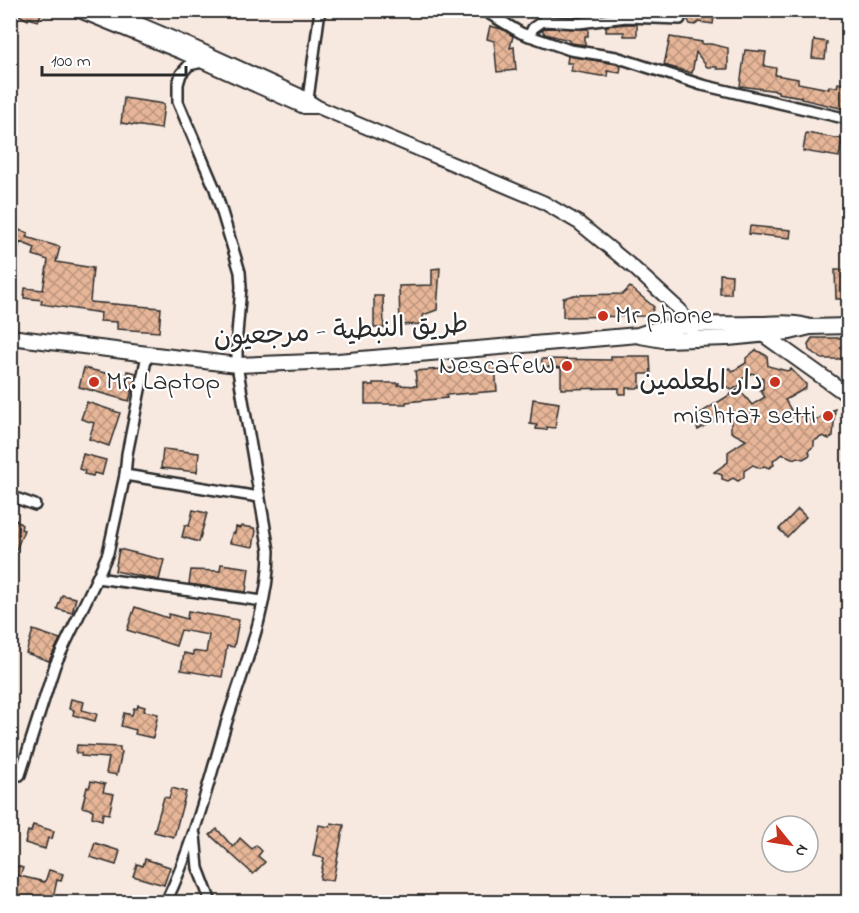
<svg xmlns="http://www.w3.org/2000/svg" width="859" height="913" font-family="'Indie Flower','Playpen Sans Arabic',sans-serif">
<style>
.building{fill:url(#building-cross-hatch);stroke:#2b2b2b;stroke-width:1.5}
.lines{fill:none;stroke-linecap:round;stroke-linejoin:round}
.minor-casing{stroke:#2b2b2b;stroke-width:14}
.tertiary-casing{stroke:#2b2b2b;stroke-width:16}
.secondary-casing{stroke:#2b2b2b;stroke-width:18}
.minor{stroke:#fff;stroke-width:9}
.tertiary{stroke:#fff;stroke-width:12}
.secondary{stroke:#fff;stroke-width:14}
.poi-dot{fill:#c8321e;stroke:#fff;stroke-width:2}
.labels{text-anchor:middle;dominant-baseline:central;stroke-width:4.5;stroke-linejoin:round;paint-order:stroke}
.poi-label{font-size:27px;fill:#2b2b2b;stroke:#fff;text-anchor:end}
.street-label{font-size:27px;fill:#2b2b2b;stroke:#fff}
</style>
<defs>
<pattern id="building-cross-hatch" width="8" height="8" patternUnits="userSpaceOnUse" patternTransform="scale(1.5)"><rect width="8" height="8" fill="#e7b698"/><path d="M0 0l8 8M0 8l8-8" fill="none" stroke="#bb947c"/></pattern>
</defs>
<rect width="100%" height="100%" fill="#f8e9e0"/>
<filter id="ink" filterUnits="userSpaceOnUse"><feTurbulence type="fractalNoise" baseFrequency=".0167" numOctaves="2"/><feDisplacementMap in="SourceGraphic" scale="12" xChannelSelector="R" yChannelSelector="G"/><feConvolveMatrix kernelMatrix="1 2 1 2 8 2 1 2 1" color-interpolation-filters="sRGB"/></filter>
<g filter="url(#ink)">
<g class="building">
<path d="M 10,10 L 43,10 L 38,21 L 29,18 L 28,20 Z"/>
<path d="M 690,10 L 715,10 L 713,24 L 699,22 L 695,25 L 690,24 L 688,20 Z"/>
<path d="M 626,24 L 637,24 L 637,36 L 624,36 L 624,32 L 606,32 L 606,26 Z"/>
<path d="M 490,26 L 502,29 L 513,36 L 510,48 L 514,47 L 516,70 L 497,72 L 494,41 L 487,39 Z"/>
<path d="M 545,28 L 588,29 L 588,36 L 585,36 L 585,45 L 572,43 L 569,43 L 569,40 L 545,34 L 542,30 Z"/>
<path d="M 670,37 L 702,42 L 702,44 L 711,44 L 728,48 L 728,69 L 717,69 L 717,67 L 707,67 L 696,52 L 692,73 L 664,65 Z"/>
<path d="M 814,40 L 827,42 L 825,59 L 812,58 Z"/>
<path d="M 745,50 L 766,52 L 764,66 L 776,68 L 775,75 L 798,79 L 798,83 L 829,89 L 829,86 L 837,87 L 838,83 L 849,85 L 849,110 L 801,99 L 801,97 L 778,93 L 778,91 L 740,86 Z"/>
<path d="M 568,56 L 616,64 L 621,66 L 620,73 L 607,71 L 608,76 L 601,76 L 571,71 L 572,63 L 567,63 Z"/>
<path d="M 124,98 L 164,104 L 161,129 L 121,123 Z"/>
<path d="M 806,133 L 842,139 L 839,157 L 803,151 Z"/>
<path d="M 750,226 L 791,230 L 790,238 L 749,234 Z"/>
<path d="M 10,227 L 28,233 L 26,237 L 60,247 L 56,262 L 93,268 L 90,302 L 161,308 L 159,332 L 117,329 L 117,322 L 100,321 L 101,313 L 41,304 L 42,300 L 24,298 L 25,288 L 43,290 L 48,260 L 33,255 L 35,248 L 20,242 L 13,268 L 10,267 Z"/>
<path d="M 440,268 L 437,310 L 423,315 L 424,324 L 400,325 L 399,286 L 432,285 L 432,269 Z"/>
<path d="M 835,270 L 849,270 L 849,299 L 836,299 Z"/>
<path d="M 720,274 L 732,275 L 731,294 L 720,294 Z"/>
<path d="M 630,287 L 654,307 L 650,316 L 563,317 L 563,298 L 574,295 L 623,294 Z"/>
<path d="M 374,296 L 383,296 L 384,328 L 374,328 Z"/>
<path d="M 812,338 L 849,338 L 849,359 L 822,359 L 809,350 L 808,344 Z"/>
<path d="M 756,350 L 767,356 L 768,366 L 787,371 L 791,369 L 806,384 L 806,388 L 785,400 L 792,412 L 813,422 L 835,409 L 833,436 L 829,439 L 823,436 L 814,441 L 814,446 L 809,450 L 810,455 L 803,459 L 798,457 L 794,459 L 783,454 L 773,460 L 774,465 L 769,468 L 764,466 L 760,468 L 753,465 L 744,471 L 744,477 L 738,481 L 733,478 L 728,481 L 722,479 L 722,475 L 714,472 L 728,462 L 728,452 L 746,440 L 731,432 L 731,421 L 726,413 L 698,430 L 694,417 L 739,389 L 752,405 L 765,397 L 760,390 L 763,389 L 763,378 L 752,373 L 740,380 L 742,384 L 732,390 L 722,384 L 722,372 L 729,368 L 733,371 L 746,363 L 746,358 Z"/>
<path d="M 611,356 L 650,356 L 651,374 L 640,374 L 640,388 L 626,388 L 626,394 L 619,394 L 619,388 L 561,389 L 561,368 L 541,366 L 542,359 L 611,360 Z"/>
<path d="M 495,365 L 497,391 L 446,395 L 447,398 L 406,402 L 406,404 L 365,404 L 365,385 L 373,385 L 373,383 L 399,383 L 398,385 L 417,386 L 415,371 Z"/>
<path d="M 84,368 L 126,378 L 127,371 L 137,373 L 129,401 L 79,387 Z"/>
<path d="M 533,399 L 559,403 L 555,428 L 547,427 L 547,430 L 536,429 L 537,425 L 530,424 Z"/>
<path d="M 87,402 L 120,413 L 109,446 L 89,439 L 94,423 L 81,419 Z"/>
<path d="M 163,449 L 199,453 L 197,472 L 161,468 Z"/>
<path d="M 83,454 L 106,460 L 102,475 L 94,473 L 93,476 L 84,474 L 85,471 L 79,469 Z"/>
<path d="M 798,509 L 806,517 L 787,537 L 779,529 Z"/>
<path d="M 193,510 L 207,513 L 199,542 L 182,537 L 185,525 L 189,526 Z"/>
<path d="M 10,515 L 22,525 L 21,529 L 24,530 L 11,563 Z"/>
<path d="M 241,526 L 254,528 L 256,531 L 253,547 L 230,543 L 232,533 L 235,533 L 236,527 L 240,528 Z"/>
<path d="M 119,549 L 164,560 L 159,580 L 115,571 Z"/>
<path d="M 221,564 L 249,568 L 246,592 L 189,584 L 191,570 L 220,571 Z"/>
<path d="M 62,595 L 76,598 L 72,613 L 57,609 Z"/>
<path d="M 135,607 L 168,618 L 169,614 L 187,619 L 188,611 L 239,620 L 234,647 L 227,646 L 222,677 L 181,670 L 184,653 L 193,655 L 193,651 L 206,653 L 209,635 L 181,630 L 176,646 L 127,630 Z"/>
<path d="M 33,630 L 60,639 L 49,661 L 26,653 Z"/>
<path d="M 71,699 L 84,702 L 82,710 L 97,714 L 95,721 L 73,715 L 74,710 L 69,709 Z"/>
<path d="M 138,705 L 145,707 L 144,711 L 158,714 L 153,738 L 135,734 L 136,730 L 121,726 L 124,713 L 132,715 L 134,708 L 137,709 Z"/>
<path d="M 77,745 L 120,747 L 120,751 L 122,752 L 117,775 L 106,773 L 109,758 L 81,756 L 81,753 L 76,753 Z"/>
<path d="M 91,781 L 105,784 L 103,792 L 114,794 L 109,814 L 103,813 L 102,820 L 92,817 L 93,810 L 82,807 L 87,787 L 89,788 Z"/>
<path d="M 172,788 L 186,792 L 174,837 L 154,832 L 164,797 L 169,798 Z"/>
<path d="M 331,823 L 344,825 L 333,881 L 320,879 L 324,858 L 313,856 L 319,825 L 330,827 Z"/>
<path d="M 33,825 L 54,831 L 52,839 L 48,838 L 45,849 L 25,843 L 28,831 L 31,832 Z"/>
<path d="M 217,829 L 233,847 L 240,838 L 252,849 L 256,845 L 262,851 L 258,856 L 265,862 L 253,874 L 210,835 Z"/>
<path d="M 95,843 L 120,851 L 116,865 L 90,857 Z"/>
<path d="M 145,859 L 170,867 L 164,885 L 133,876 L 137,864 L 143,866 Z"/>
<path d="M 14,865 L 23,868 L 20,876 L 45,882 L 49,870 L 63,874 L 61,881 L 57,880 L 52,903 L 41,903 L 13,896 L 17,876 L 19,876 L 11,873 Z"/>
</g>
<g class="lines">
<defs>
<g id="minor">
<path d="M 483,10 L 521,33 L 570,50 L 616,57 L 702,85 L 848,119"/>
<path d="M 529,36 L 533,28 L 543,21 L 579,23 L 626,17 L 680,19"/>
<path d="M 305,105 L 308,99 L 320,10"/>
<path d="M 125,475 L 127,454 L 147,355"/>
<path d="M 10,496 L 35,505"/>
<path d="M 259,497 L 125,475 L 108,553 L 97,578 L 263,601"/>
<path d="M 20,775 L 55,665 L 97,578"/>
<path d="M 195,835 L 198,868 L 211,902"/>
<path d="M 166,902 C 193,846 208,784 226,724 C 243,670 269,608 269,551 L 237,365 L 237,334 L 241,287 L 240,272 L 215,189 L 178,102 L 178,84 L 181,74 L 189,65 L 198,63 L 203,58"/>
</g>
<g id="tertiary">
<path d="M 77,10 L 183,53 L 304,107 L 317,107"/>
<path d="M 107,10 L 187,44 L 299,95 L 318,107 L 543,202 L 579,223 L 634,268 L 680,310 L 692,332"/>
</g>
<g id="secondary">
<path d="M 760,332 L 848,395"/>
<path d="M 640,336 L 663,340 L 728,338 L 790,332 L 810,327 L 848,326"/>
<path d="M 10,337 L 237,365 L 338,361 L 638,335 C 673,321 717,325 754,324 C 773,324 792,321 810,327"/>
</g>
</defs>
<use href="#minor" class="minor-casing"/>
<use href="#tertiary" class="tertiary-casing"/>
<use href="#secondary" class="secondary-casing"/>
<use href="#minor" class="minor"/>
<use href="#tertiary" class="tertiary"/>
<use href="#secondary" class="secondary"/>
</g>
</g>
<g class="poi-dot">
<circle cx="603" cy="316" r="6"/>
<circle cx="567" cy="366" r="6"/>
<circle cx="94" cy="382" r="6"/>
<circle cx="775" cy="382" r="6"/>
<circle cx="828" cy="416" r="6"/>
</g>
<g class="labels">
<g class="poi-label">
<text x="615" y="316" text-anchor="start">Mr phone</text>
<text x="555" y="366">NescafeW</text>
<text x="106" y="382" text-anchor="start">Mr. Laptop</text>
<text x="763" y="382">دار المعلمين</text>
<text x="816" y="416">mishta7 setti</text>
</g>
<g class="street-label">
<text transform="translate(341 332) rotate(-3)">طريق النبطية - مرجعيون</text>
</g>
</g>
<rect width="859" height="913" fill="none" stroke="#fff" stroke-width="36"/>
<rect x="18" y="18" width="823" height="877" fill="none" stroke="#2b2b2b" stroke-width="2" filter="url(#ink)"/>
<g transform="translate(790 844) rotate(120)"><circle r="28" fill="#ffffff" stroke="#aaaaaa" stroke-width="1.5"/>
<path d="M0-4.5L10 22L0 15L-10 22Z" fill="#c8321e"/>
<text y="-9" font-size="16" font-weight="bold" text-anchor="middle" fill="#2b2b2b">N</text>
</g>
<path d="M42 66v9h144v-9" fill="none" stroke="#2b2b2b" stroke-width="3"/>
<text x="51" y="66" font-size="18" fill="#2b2b2b" stroke="#ffffff" stroke-width="4.5" paint-order="stroke">100 m</text>
</svg>
